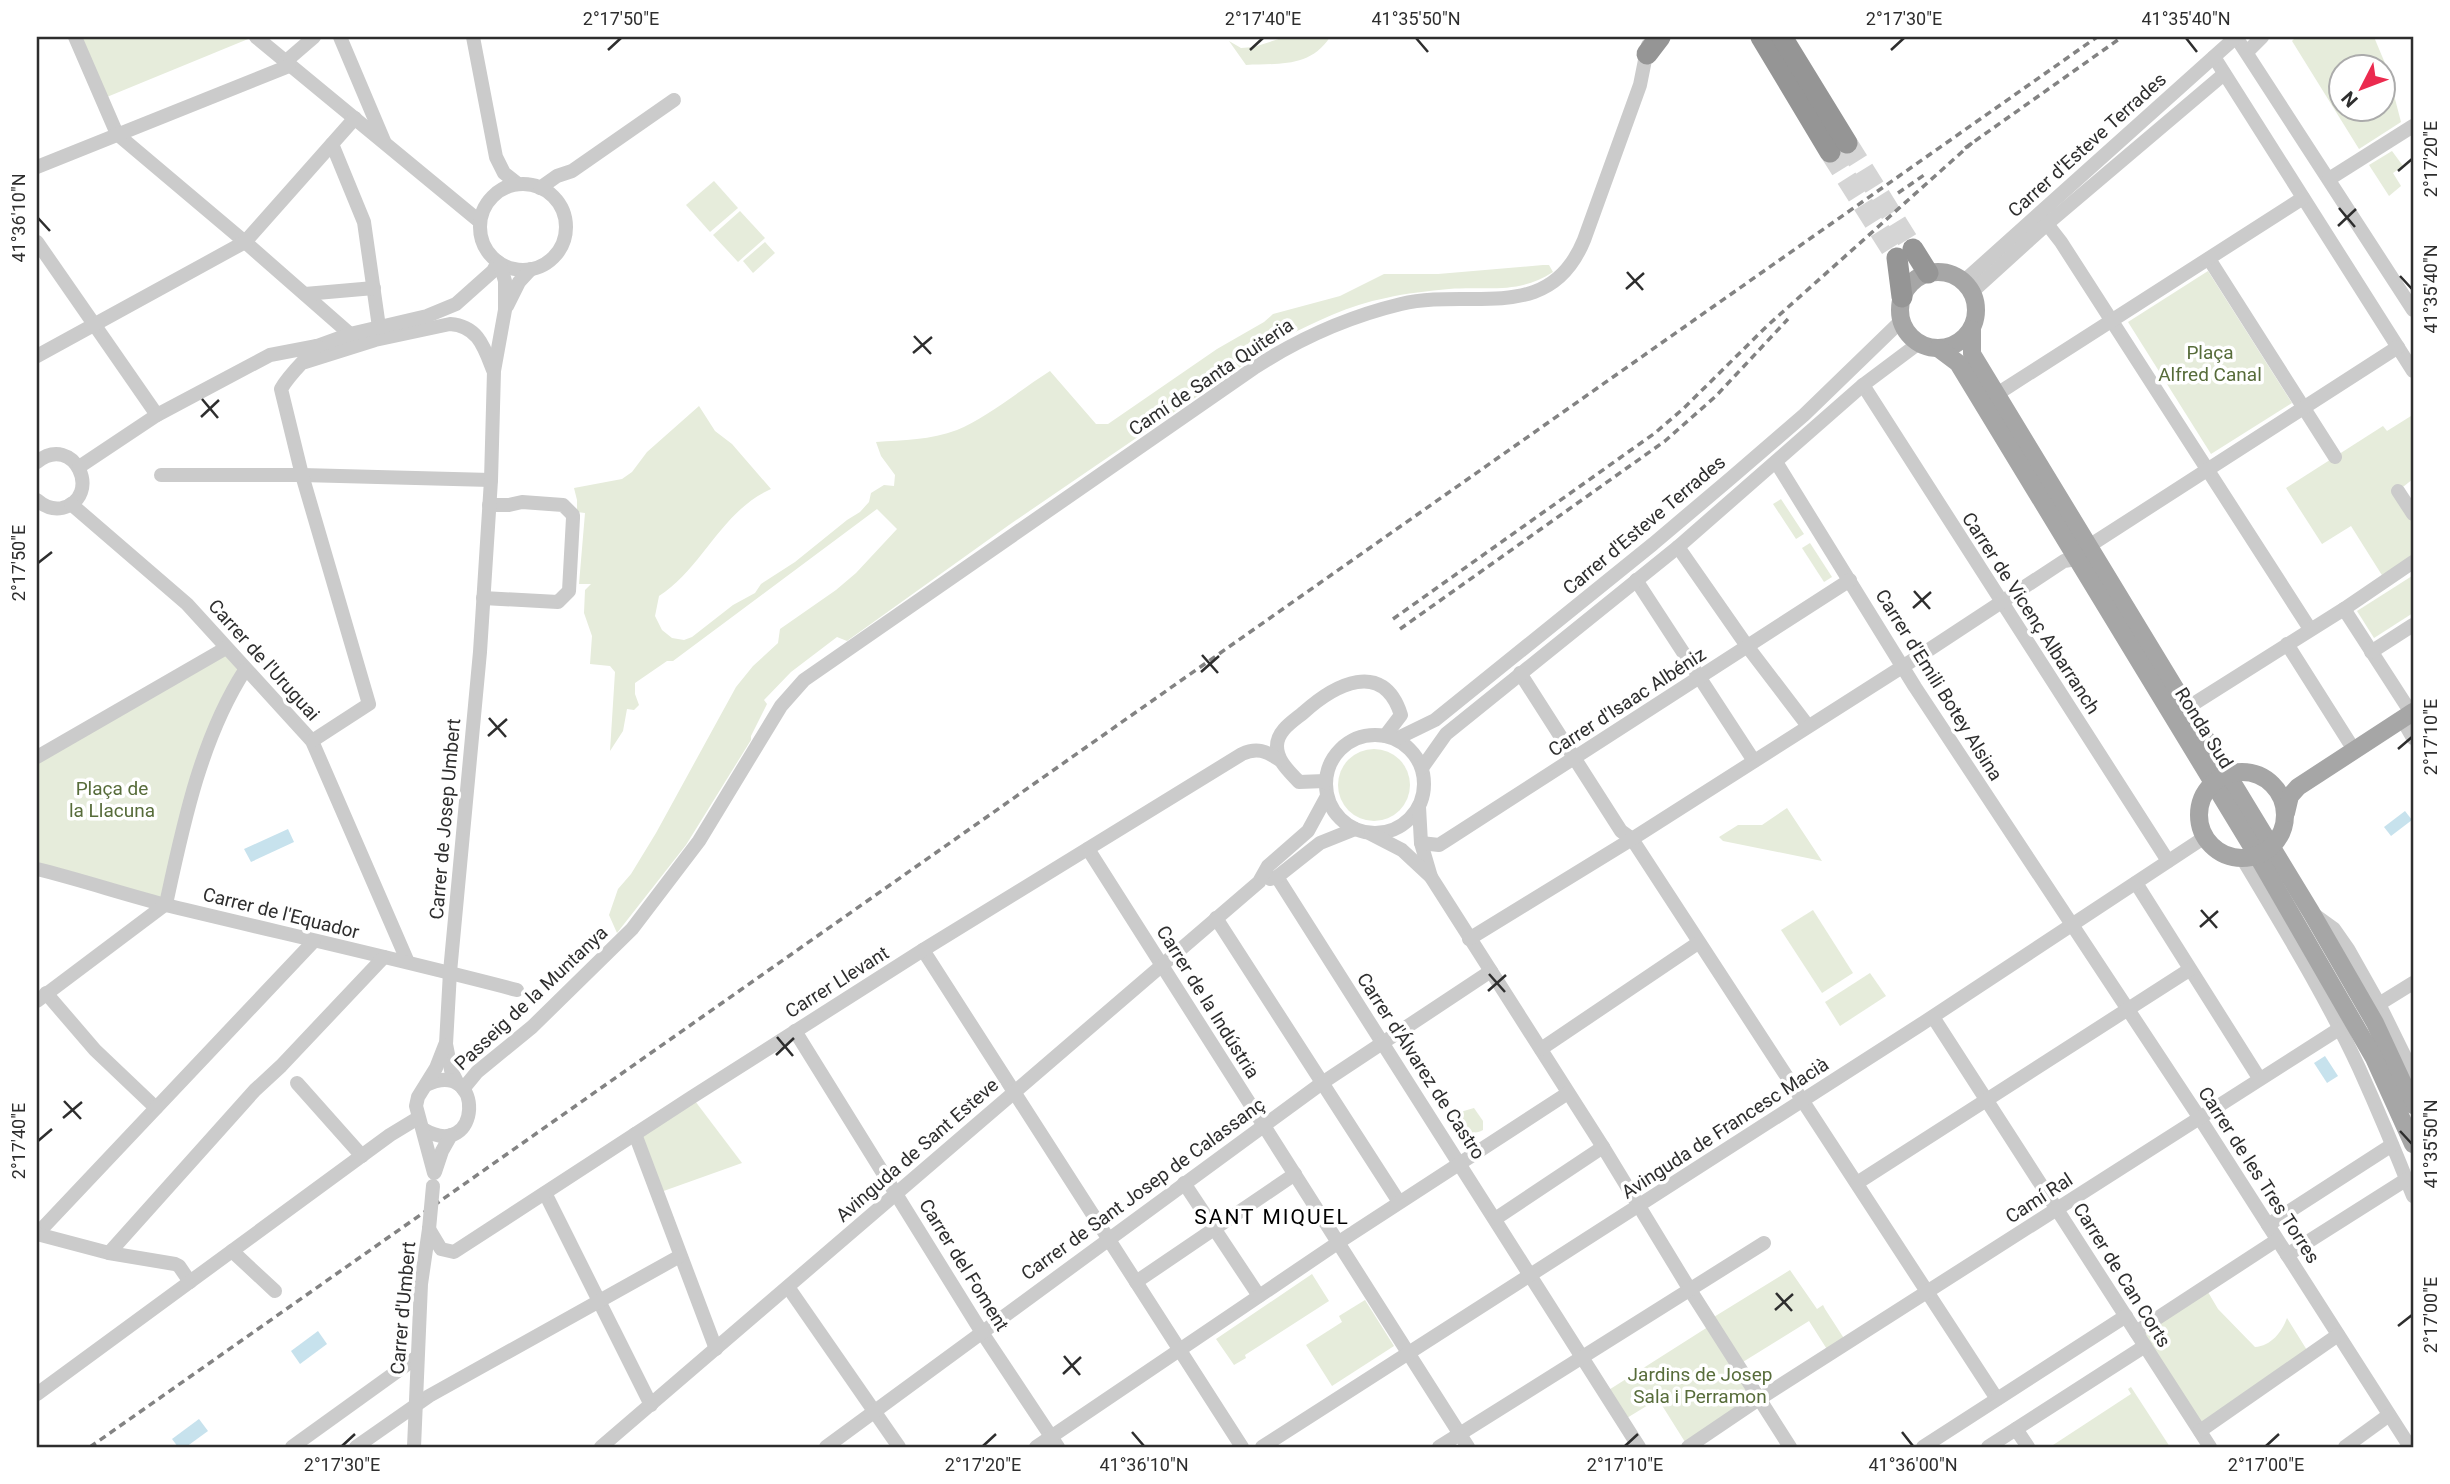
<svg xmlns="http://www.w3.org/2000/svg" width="2450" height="1484" font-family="Roboto,sans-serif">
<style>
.green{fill:#e6ecdb;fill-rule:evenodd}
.water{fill:#c7e2ed}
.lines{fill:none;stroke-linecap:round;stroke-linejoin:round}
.highway-tunnel{stroke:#d5d5d5;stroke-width:21;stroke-dasharray:21 10;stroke-linecap:butt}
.minor{stroke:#cbcbcb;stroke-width:14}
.major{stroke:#a6a6a6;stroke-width:18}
.highway{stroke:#959595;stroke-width:21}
.rail{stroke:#838383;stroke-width:3.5;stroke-dasharray:7 5;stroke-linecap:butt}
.minor-bridge{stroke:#cbcbcb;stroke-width:14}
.ticks{fill:none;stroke:#2e2e2e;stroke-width:2.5}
.labels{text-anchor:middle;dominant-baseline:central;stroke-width:7;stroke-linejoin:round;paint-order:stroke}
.street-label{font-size:19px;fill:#2e2e2e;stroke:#fff}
.park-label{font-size:19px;fill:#576c3a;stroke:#fff}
.neighbourhood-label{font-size:21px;letter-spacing:2px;fill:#000;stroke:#fff}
.neatline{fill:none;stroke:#2e2e2e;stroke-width:2.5}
.ticks-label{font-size:18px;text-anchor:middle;fill:#2e2e2e}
</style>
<rect width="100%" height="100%" fill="#fff"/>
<g class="green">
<path d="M 75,37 L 253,37 L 102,99 Z"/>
<path d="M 1285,37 L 1330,37 C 1310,68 1279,63 1246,65 L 1229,41 L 1241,48 L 1254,47 Z"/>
<path d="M 2296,37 L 2374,37 L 2387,68 L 2401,122 L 2359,149 L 2292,41 ZM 2342,66 L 2384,66 L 2384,108 L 2342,108 Z"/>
<path d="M 2392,151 L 2403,166 L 2393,173 L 2401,186 L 2389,196 L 2369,165 Z"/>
<path d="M 714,181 L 738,208 L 710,232 L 686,205 Z"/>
<path d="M 740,211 L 765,238 L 738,262 L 713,235 Z"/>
<path d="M 765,242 L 775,253 L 753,273 L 743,261 Z"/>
<path d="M 1543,265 L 1549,265 L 1553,272 C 1517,295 1489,286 1449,289 C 1429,291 1406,293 1386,298 C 1349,305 1315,322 1281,339 L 1009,525 L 847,641 L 837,637 L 791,672 L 764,700 L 767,704 L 751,736 L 751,740 L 686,845 L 617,933 L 609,915 L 618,889 L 631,874 L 656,833 L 736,687 L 753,666 L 778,643 L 780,629 L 836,590 L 856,573 L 897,529 L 877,509 L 673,661 L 667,661 L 635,683 L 635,694 L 639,705 L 634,710 L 627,709 L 623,731 L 610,751 L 615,672 L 610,666 L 590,664 L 592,636 L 584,613 L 585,590 L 591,584 L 579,584 L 585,513 L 577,512 L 577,500 L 574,488 L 622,479 L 632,472 L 647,452 L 699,406 L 715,431 L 732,444 L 771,489 C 721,511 703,568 659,596 L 655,616 L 662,630 L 672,638 L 684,640 L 692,637 L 733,605 L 755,593 L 761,584 L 795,562 L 847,520 L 860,512 L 869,502 L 871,493 L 884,485 L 894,486 L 895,475 L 881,456 L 876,442 C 903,440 931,440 957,430 C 985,419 1023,388 1050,371 L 1096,424 L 1108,424 L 1217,349 L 1264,322 L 1273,314 L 1340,296 L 1384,274 L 1438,274 Z"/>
<path d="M 2208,271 L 2292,403 L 2211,454 L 2128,322 Z"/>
<path d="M 2411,416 L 2413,420 L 2413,479 L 2394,494 L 2413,523 L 2413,562 L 2385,580 L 2351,526 L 2322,544 L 2286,488 L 2383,426 L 2387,431 Z"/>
<path d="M 1781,499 L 1804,534 L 1796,539 L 1773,504 Z"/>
<path d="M 1810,543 L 1832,577 L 1824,582 L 1802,548 Z"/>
<path d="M 2412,576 L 2413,613 L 2374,638 L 2357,611 Z"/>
<path d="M 226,648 L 245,670 L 226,699 L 166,904 L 37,869 L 37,757 Z"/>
<circle cx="1374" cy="785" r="36"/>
<path d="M 1787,808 L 1822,861 L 1723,841 L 1719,837 L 1738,825 L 1762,825 Z"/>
<path d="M 1813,910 L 1853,973 L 1822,993 L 1781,930 Z"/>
<path d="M 1870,973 L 1886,996 L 1840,1026 L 1825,1002 Z"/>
<path d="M 692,1097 L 742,1163 L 658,1193 L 635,1134 Z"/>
<path d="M 1474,1108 L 1483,1121 L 1483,1130 C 1469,1138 1458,1127 1450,1115 Z"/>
<path d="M 1790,1270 L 1817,1309 L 1823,1305 L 1825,1309 L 1847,1343 L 1830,1354 L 1809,1321 L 1738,1365 L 1759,1399 L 1685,1442 L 1658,1399 L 1622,1421 L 1604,1393 L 1711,1325 L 1709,1320 Z"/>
<path d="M 1312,1274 L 1329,1301 L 1245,1355 L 1246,1358 L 1234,1365 L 1216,1339 Z"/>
<path d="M 2205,1287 L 2218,1309 L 2255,1347 C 2271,1346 2282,1332 2287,1318 L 2310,1355 L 2200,1431 L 2136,1332 Z"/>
<path d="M 1365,1300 L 1394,1346 L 1332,1386 L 1306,1345 L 1342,1322 L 1339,1316 Z"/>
<path d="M 2131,1387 L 2170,1447 L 2050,1447 L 2131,1394 L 2128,1389 Z"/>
</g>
<g class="water">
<path d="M 2405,811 L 2412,820 L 2391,836 L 2384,827 Z"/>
<path d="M 288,829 L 294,842 L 251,862 L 244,849 Z"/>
<path d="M 2325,1056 L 2338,1076 L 2327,1083 L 2314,1063 Z"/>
<path d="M 318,1331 L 327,1344 L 300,1364 L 291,1351 Z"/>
<path d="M 199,1419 L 208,1431 L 186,1447 L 178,1447 L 172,1439 Z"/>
</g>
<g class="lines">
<g class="highway-tunnel">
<path d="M 1847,143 L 1913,249"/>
<path d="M 1830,152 L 1897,258"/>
</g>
<g class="minor">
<path d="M 75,37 L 117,134 L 245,242 L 350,334"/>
<path d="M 256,37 L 479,221"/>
<path d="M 340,37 L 384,141"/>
<path d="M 473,37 L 496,157 L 504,173 L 518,184"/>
<path d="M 2236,37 L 2413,310"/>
<path d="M 2247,52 L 2262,37"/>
<path d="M 2214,57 L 2413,371"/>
<path d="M 285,62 L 314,37"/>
<path d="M 332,144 L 364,222 L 379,327"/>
<path d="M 37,167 L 289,66"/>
<path d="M 2329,179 L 2413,126"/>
<circle cx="523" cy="227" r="43"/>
<path d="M 540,188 L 557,176 L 572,171 L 674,100"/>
<path d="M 2047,224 L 2061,242 L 2310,629"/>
<path d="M 37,242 L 157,415"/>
<path d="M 2209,259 L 2335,457"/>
<path d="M 1964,281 L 2236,37"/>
<path d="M 1972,292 L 2047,224 L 2224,74"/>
<path d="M 305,294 L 374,288"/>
<path d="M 507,306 L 519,282 L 531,269"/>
<path d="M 37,356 L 245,242 L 355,118"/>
<path d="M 305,362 L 375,340 L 450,324 C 478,326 484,347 493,370"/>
<path d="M 1863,385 L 2168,861"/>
<path d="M 1997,394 L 2303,198"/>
<path d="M 37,462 C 74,432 104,497 62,508 C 52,510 44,506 37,500"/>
<path d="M 1776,462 L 1915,687 L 2199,1117 L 2410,1447"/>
<path d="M 79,467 L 157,415 L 270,355 L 317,346 L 350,334 L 427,316 L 456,304 L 493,271 L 498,262"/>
<path d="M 161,475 L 302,475 L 491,480"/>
<path d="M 2398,491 L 2413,514"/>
<path d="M 71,504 L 187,604 L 312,741 L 407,960"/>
<path d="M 2089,546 L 2398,347"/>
<path d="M 1678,547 L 1747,646 L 1808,726"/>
<path d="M 1636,580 L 1754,761"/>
<path d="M 483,598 L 558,602 L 569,591 L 573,518 L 573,515 L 563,505 L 522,502 L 509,505 L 489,505"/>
<path d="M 2344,609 L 2406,705"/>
<path d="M 2287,644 L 2349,742"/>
<path d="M 2371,652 L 2413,625"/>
<path d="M 1520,673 L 1621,831 L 1632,839 L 1997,1399"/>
<path d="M 2187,708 L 2344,609 L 2413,562"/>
<path d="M 2402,719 L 2413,738"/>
<circle cx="1375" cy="784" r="49"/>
<path d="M 1396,739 L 1435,720 L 1653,544 L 1731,478 L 1804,415 L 1901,321"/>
<path d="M 312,741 L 369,704 L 302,475 L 281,389 C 290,373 305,361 317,346"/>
<path d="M 37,757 L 226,648"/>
<path d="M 1422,768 L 1446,734 L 1678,547 L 1863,385 L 1919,343"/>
<path d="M 1325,781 L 1299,782 C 1289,771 1277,761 1277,746 C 1277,731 1292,722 1303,713 C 1334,685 1383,658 1401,715 L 1385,736"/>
<path d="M 1419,807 L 1421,843 L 1431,877"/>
<path d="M 1371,834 L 1402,850 L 1431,877 L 1603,1147 L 1690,1290 L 1790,1447"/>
<path d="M 1421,843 L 1439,845 L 1450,838 L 1850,580"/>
<path d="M 1088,849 L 1468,1447"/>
<path d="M 2242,858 C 2283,927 2325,995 2359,1068 C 2378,1110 2396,1153 2413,1196"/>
<path d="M 37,869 C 82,880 126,895 170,906 C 286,934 402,960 517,990"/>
<path d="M 1277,877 L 1639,1447"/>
<path d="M 1270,879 L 1277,877 L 1320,843 L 1355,829"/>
<path d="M 2136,883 L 2259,1078"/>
<path d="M 2316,916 L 2334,929 L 2348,949 L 2379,1004 L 2413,1073"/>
<path d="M 1216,918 L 1399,1202"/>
<path d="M 1469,939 L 1632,839 L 1924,653 L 2064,561 L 2076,559"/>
<path d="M 923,950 L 1242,1447"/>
<path d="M 46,993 L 95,1050 L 156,1108"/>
<path d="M 37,1001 L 166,904 C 183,825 201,738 245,670"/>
<path d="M 2379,1004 L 2413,983"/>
<path d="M 1933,1017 L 2210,1447"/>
<path d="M 795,1031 L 981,1331 L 1058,1447"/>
<path d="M 1541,1049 L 1698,943"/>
<path d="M 297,1083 L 362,1156"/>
<path d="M 458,1084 L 451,1070 L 446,1044 L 450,972 L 480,652 L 491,480 L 494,371 L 505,310 L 505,281 L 500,264"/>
<path d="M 463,1089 L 477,1072 L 532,1027 L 632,929 L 699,841 L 781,706 L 804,680 L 1254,368 C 1300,338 1347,317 1401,304 C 1470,287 1549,326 1584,240 L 1640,85 L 1648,45"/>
<path d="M 423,1129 C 482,1164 486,1056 426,1085"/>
<path d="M 635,1134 L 716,1349"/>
<path d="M 435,1172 L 442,1151 L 451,1135"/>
<path d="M 434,1173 L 416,1106 L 418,1097 L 436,1068 L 445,1045"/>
<path d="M 1184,1183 L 1259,1296"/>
<path d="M 1857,1183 L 2189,970"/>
<path d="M 545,1193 L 651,1405"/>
<path d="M 1495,1219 L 1603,1147"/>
<path d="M 2268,1225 L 2392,1145"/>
<path d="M 429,1229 L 441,1249 L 454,1252 L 692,1097 L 923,950 L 1242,754 C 1257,747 1266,751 1280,760"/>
<path d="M 37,1234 L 314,941"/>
<path d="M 37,1234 L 109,1253 L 175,1264 L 179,1266 L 190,1282"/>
<path d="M 232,1251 L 275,1291"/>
<path d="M 109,1253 L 255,1090 L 281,1066 L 384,957"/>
<path d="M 2287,1255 L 2407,1179"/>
<path d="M 1136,1282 L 1295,1174"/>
<path d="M 788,1287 L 899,1447"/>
<path d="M 2136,1332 L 2277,1240"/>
<path d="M 37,1394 L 390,1135 L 418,1118"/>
<path d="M 2016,1429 L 2028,1447"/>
<path d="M 2200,1431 L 2338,1335"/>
<path d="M 292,1447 L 417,1357"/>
<path d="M 356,1447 L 429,1396 L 680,1256"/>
<path d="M 414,1447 L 421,1284 L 429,1229"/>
<path d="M 601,1447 L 1259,882 L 1268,866 L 1308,831 L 1327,796"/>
<path d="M 826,1447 L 1322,1083 L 1491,971"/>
<path d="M 1036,1447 L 1339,1242 L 1568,1093"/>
<path d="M 1262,1447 L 1920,1025 L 2205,837"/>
<path d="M 1439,1447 L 1764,1243"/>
<path d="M 1688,1447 L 1759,1399 L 2339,1029"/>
<path d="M 1923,1447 L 2126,1316"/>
<path d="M 1988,1447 L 2145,1346"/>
<path d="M 2345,1447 L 2389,1415"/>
</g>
<g class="major">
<circle cx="1938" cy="310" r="38"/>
<path d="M 1972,329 L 1972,354 L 2311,912 L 2375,1023 L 2413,1105"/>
<path d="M 1938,348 L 1958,363 L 2257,855 L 2374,1058 L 2413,1144"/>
<circle cx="2242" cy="815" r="43"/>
<path d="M 2286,813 L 2290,796 L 2298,787 L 2413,712"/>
</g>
<g class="highway">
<path d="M 1761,37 L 1830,152"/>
<path d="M 1782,37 L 1847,143"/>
<path d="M 1647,54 L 1660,37"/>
<path d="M 1913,249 L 1928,273"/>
<path d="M 1897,258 L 1902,297"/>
</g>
<g class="rail">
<path d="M 1965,148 L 2122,37"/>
<path d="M 1898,193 L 1927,173"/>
<path d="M 1393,619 L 1655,433 L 1684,408 L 1767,326 L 1972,143"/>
<path d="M 1400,629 L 1665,441 L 1716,396 L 1788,319"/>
<path d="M 90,1447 L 2097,37"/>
</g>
<path class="minor-bridge" d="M 429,1229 L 433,1186"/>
</g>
<path class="ticks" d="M 1416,38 L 1428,52M 2186,38 L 2197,52M 608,50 L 621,38M 1250,50 L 1263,38M 1891,50 L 1904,38M 2398,171 L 2412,159M 2339,208 L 2355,227M 38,218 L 50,231M 2338,226 L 2356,209M 1627,272 L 1643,290M 2400,276 L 2412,289M 1626,289 L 1644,273M 914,336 L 931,354M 913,353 L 932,337M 202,399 L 218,418M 201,417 L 219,400M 38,563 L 52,552M 1914,591 L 1930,609M 1913,608 L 1931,592M 1202,655 L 1218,673M 1201,672 L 1219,656M 489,718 L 506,737M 488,736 L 507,719M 2398,749 L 2412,737M 2201,910 L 2217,928M 2200,927 L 2218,911M 1489,974 L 1505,992M 1488,991 L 1506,975M 777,1037 L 793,1056M 776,1055 L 794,1038M 64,1101 L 81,1119M 63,1118 L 82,1102M 2400,1131 L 2412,1144M 38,1141 L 52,1129M 1776,1293 L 1792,1311M 1775,1310 L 1793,1294M 2398,1326 L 2412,1315M 1064,1356 L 1080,1375M 1063,1374 L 1081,1357M 1132,1432 L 1144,1446M 1902,1432 L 1913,1446M 342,1446 L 355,1434M 983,1446 L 996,1434M 1625,1446 L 1638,1434M 2266,1446 L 2279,1434"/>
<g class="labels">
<g class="street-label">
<text transform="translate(2087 145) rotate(-42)">Carrer d'Esteve Terrades</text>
<text transform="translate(1211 377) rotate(-34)">Camí de Santa Quiteria</text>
<text transform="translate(1644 525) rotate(-40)">Carrer d'Esteve Terrades</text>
<text transform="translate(2031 613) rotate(57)">Carrer de Vicenç Albarranch</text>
<text transform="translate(264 660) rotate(48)">Carrer de l'Uruguai</text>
<text transform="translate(1939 685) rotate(58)">Carrer d'Emili Botey Alsina</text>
<text transform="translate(1627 702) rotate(-33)">Carrer d'Isaac Albéniz</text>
<text transform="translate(2204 728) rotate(58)">Ronda Sud</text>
<text transform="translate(445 819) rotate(-85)">Carrer de Josep Umbert</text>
<text transform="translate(281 913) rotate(14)">Carrer de l'Equador</text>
<text transform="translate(837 982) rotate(-32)">Carrer Llevant</text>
<text transform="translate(531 998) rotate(-43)">Passeig de la Muntanya</text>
<text transform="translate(1208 1002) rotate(58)">Carrer de la Indústria</text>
<text transform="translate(1421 1066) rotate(57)">Carrer d'Álvarez de Castro</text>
<text transform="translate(1725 1128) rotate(-33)">Avinguda de Francesc Macià</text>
<text transform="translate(917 1150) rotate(-41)">Avinguda de Sant Esteve</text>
<text transform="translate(2259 1175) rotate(57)">Carrer de les Tres Torres</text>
<text transform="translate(1143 1189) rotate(-36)">Carrer de Sant Josep de Calassanç</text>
<text transform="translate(2039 1198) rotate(-33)">Camí Ral</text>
<text transform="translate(964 1265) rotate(58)">Carrer del Foment</text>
<text transform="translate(2122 1275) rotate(58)">Carrer de Can Corts</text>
<text transform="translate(403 1308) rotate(-85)">Carrer d'Umbert</text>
</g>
<g class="park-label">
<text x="2210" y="352">Plaça<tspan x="2210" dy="22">Alfred Canal</tspan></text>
<text x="112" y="788">Plaça de<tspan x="112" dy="22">la Llacuna</tspan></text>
<text x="1700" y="1374">Jardins de Josep<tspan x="1700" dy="22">Sala i Perramon</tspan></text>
</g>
<g class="neighbourhood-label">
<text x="1272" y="1217">SANT MIQUEL</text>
</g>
</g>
<rect width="2450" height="1484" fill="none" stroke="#ffffff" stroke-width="77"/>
<g transform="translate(2362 88) rotate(228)"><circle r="33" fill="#ffffff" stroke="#ababab" stroke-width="2"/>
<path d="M0-5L12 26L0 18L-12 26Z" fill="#eb2b4f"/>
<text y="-10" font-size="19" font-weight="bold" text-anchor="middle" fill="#2e2e2e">N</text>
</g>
<rect x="38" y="38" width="2374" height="1408" class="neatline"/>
<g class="ticks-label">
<text x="621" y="25">2°17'50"E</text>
<text x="1263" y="25">2°17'40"E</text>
<text x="1416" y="25">41°35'50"N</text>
<text x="1904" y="25">2°17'30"E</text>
<text x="2186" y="25">41°35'40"N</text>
<text transform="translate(2431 159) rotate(-90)" y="6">2°17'20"E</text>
<text transform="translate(19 218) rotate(-90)" y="6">41°36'10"N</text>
<text transform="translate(2431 289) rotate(-90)" y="6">41°35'40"N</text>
<text transform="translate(19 563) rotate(-90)" y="6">2°17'50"E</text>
<text transform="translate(2431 737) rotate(-90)" y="6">2°17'10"E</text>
<text transform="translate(19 1141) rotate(-90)" y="6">2°17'40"E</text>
<text transform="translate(2431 1144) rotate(-90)" y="6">41°35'50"N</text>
<text transform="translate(2431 1315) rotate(-90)" y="6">2°17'00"E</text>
<text x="342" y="1471">2°17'30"E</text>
<text x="983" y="1471">2°17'20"E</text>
<text x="1144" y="1471">41°36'10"N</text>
<text x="1625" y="1471">2°17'10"E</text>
<text x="1913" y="1471">41°36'00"N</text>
<text x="2266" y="1471">2°17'00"E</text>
</g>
</svg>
